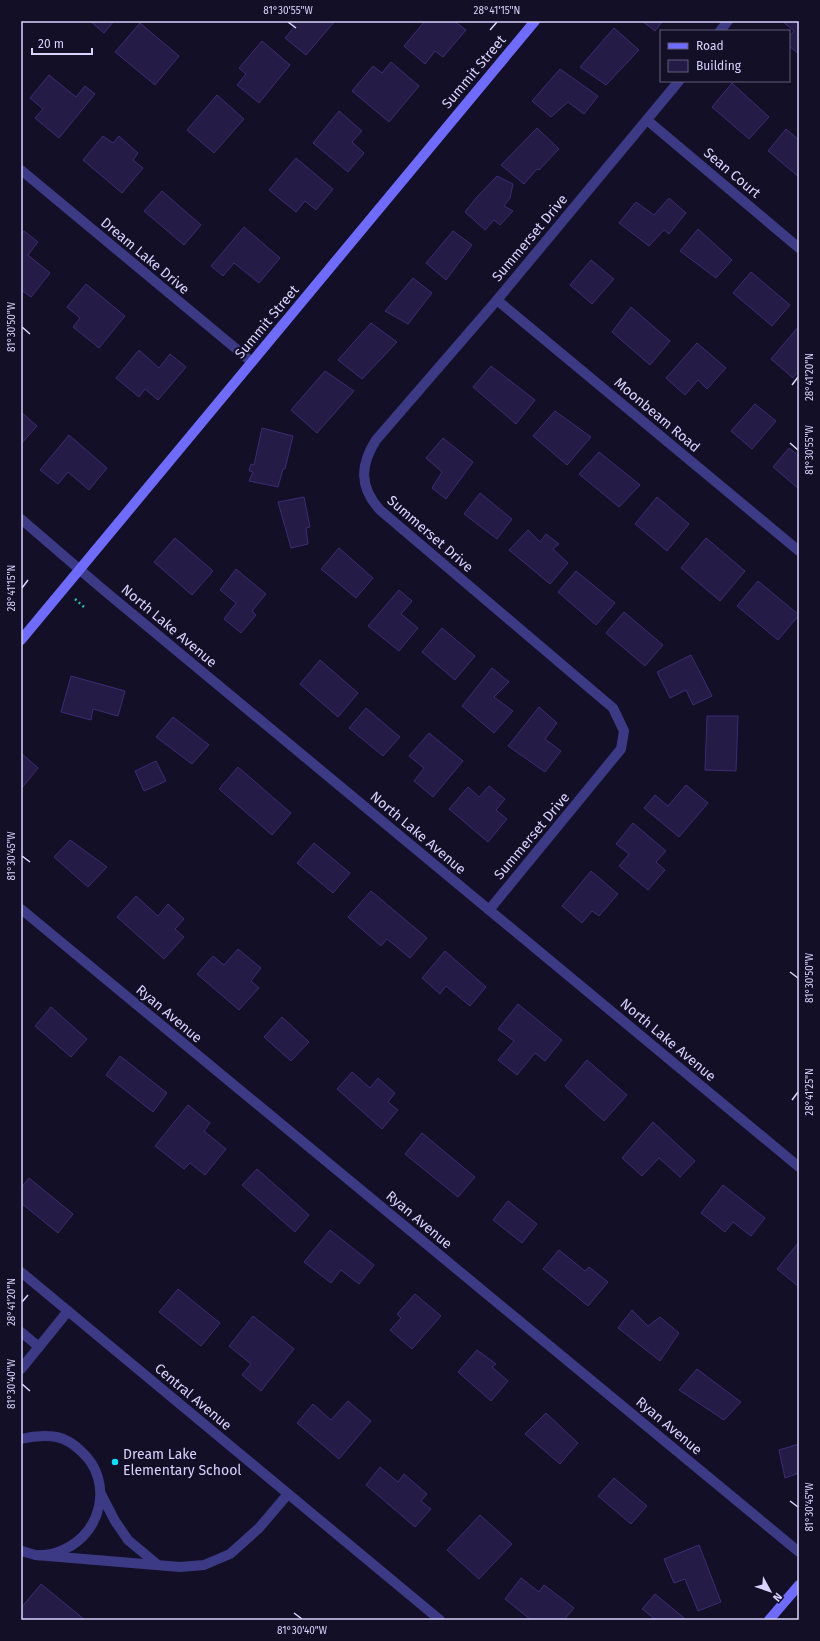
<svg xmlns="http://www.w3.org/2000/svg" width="820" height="1641" font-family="'Fira Sans',sans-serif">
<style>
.building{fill:#241b47;stroke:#3b2d73}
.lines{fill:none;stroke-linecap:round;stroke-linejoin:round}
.path{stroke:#2fb8b0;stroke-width:2.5;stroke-dasharray:2 3;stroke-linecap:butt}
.lane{stroke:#3d3a85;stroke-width:10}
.street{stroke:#3d3a85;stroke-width:10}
.secondary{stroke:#6f6bff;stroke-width:10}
.ticks{fill:none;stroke:#d9d4ff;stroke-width:1.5}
.poi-dot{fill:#00e5ff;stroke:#130f26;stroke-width:1.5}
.labels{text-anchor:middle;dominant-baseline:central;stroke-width:4;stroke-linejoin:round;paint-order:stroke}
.street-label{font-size:14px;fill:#d9d4ff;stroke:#130f26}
.poi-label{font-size:14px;fill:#d9d4ff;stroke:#130f26;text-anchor:start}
.neatline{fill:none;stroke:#d9d4ff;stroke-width:1.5}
.ticks-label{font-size:10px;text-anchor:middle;fill:#d9d4ff}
</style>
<rect width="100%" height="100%" fill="#130f26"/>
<g class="building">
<path d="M 90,21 L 114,21 L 104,33 Z"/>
<path d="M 289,21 L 335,21 L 306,55 L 285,38 L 295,26 Z"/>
<path d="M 425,21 L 454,21 L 466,30 L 443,57 L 435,51 L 425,64 L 404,46 Z"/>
<path d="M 642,21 L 663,21 L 655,31 Z"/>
<path d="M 782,21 L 799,21 L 799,54 L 789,46 L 789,37 L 794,31 Z"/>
<path d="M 140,23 L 179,56 L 155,85 L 115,52 Z"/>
<path d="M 614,28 L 639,50 L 606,85 L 580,67 Z"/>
<path d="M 262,41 L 290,65 L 259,103 L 237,85 L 246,74 L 239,68 Z"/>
<path d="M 391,62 L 419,86 L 389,122 L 352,91 L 373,66 L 382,73 Z"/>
<path d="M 560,69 L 598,96 L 584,114 L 568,102 L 551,117 L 532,101 Z"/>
<path d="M 49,75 L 76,97 L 85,86 L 95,94 L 59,138 L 35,118 L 43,109 L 30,98 Z"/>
<path d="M 732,83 L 769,117 L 749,139 L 712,107 Z"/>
<path d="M 217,95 L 244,119 L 214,153 L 187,130 Z"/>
<path d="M 339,111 L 362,131 L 352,142 L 364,153 L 348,172 L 313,143 Z"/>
<path d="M 537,128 L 559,149 L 539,170 L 537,169 L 524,184 L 501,165 Z"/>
<path d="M 786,129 L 799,140 L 799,177 L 768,151 Z"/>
<path d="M 103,136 L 113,143 L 119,136 L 138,153 L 133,160 L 143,168 L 122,193 L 83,160 Z"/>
<path d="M 296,158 L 333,189 L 316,210 L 305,201 L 296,212 L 269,190 Z"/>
<path d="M 497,176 L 513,184 L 510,198 L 504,206 L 513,211 L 500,225 L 494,220 L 485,230 L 465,212 L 476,198 Z"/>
<path d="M 162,191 L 201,225 L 184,245 L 144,211 Z"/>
<path d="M 669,198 L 686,213 L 669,234 L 664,230 L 649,246 L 619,223 L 636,202 L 654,215 Z"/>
<path d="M 244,227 L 280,258 L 259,283 L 234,263 L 223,276 L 211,266 Z"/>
<path d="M 698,229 L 732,260 L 716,278 L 680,251 Z"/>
<path d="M 24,231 L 38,242 L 28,255 L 50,273 L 31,297 L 21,290 L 21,235 Z"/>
<path d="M 453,231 L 472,245 L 446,280 L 426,263 Z"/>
<path d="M 591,260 L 614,279 L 592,304 L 570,285 Z"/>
<path d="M 751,272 L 790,305 L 772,326 L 733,293 Z"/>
<path d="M 413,278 L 432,293 L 408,324 L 385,311 Z"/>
<path d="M 86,284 L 125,316 L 99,348 L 73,327 L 80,318 L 67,307 Z"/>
<path d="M 631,307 L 670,341 L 650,365 L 612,332 Z"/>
<path d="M 371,323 L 397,342 L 362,379 L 338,360 Z"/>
<path d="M 799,326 L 799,371 L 793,378 L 771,359 Z"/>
<path d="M 697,343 L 726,368 L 707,389 L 698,380 L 685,395 L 666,378 Z"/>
<path d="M 139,350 L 159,368 L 170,354 L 186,367 L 158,400 L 145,389 L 139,397 L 116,378 Z"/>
<path d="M 491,366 L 535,400 L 516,424 L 473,387 Z"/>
<path d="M 325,371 L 354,391 L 317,433 L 291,410 Z"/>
<path d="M 755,404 L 776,421 L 752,449 L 731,431 Z"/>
<path d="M 555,411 L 591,437 L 567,465 L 533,436 Z"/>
<path d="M 21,412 L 37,426 L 21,444 Z"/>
<path d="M 262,428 L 293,436 L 285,469 L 283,469 L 278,487 L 249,481 L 253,472 L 249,471 L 251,464 L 254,465 Z"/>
<path d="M 69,435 L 107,468 L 89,490 L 68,472 L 58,484 L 40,470 Z"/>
<path d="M 443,438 L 473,462 L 446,499 L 432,488 L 442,472 L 426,458 Z"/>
<path d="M 789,448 L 799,456 L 799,489 L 773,467 Z"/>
<path d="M 599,452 L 640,485 L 619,507 L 579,474 Z"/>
<path d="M 480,493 L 512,519 L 497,539 L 464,514 Z"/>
<path d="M 304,497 L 310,527 L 306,528 L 308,544 L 291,548 L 278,502 Z"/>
<path d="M 657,497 L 689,524 L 667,551 L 635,524 Z"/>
<path d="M 528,530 L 540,542 L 546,534 L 559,544 L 553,549 L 568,563 L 550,584 L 509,550 Z"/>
<path d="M 175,538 L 213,571 L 192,595 L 154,562 Z"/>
<path d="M 706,538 L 745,571 L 720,601 L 681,568 Z"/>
<path d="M 339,548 L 373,578 L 356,598 L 321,569 Z"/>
<path d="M 236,569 L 266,594 L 252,611 L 256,615 L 241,633 L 224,619 L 236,603 L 220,590 Z"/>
<path d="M 576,571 L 615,603 L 596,625 L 558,592 Z"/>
<path d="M 758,581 L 799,615 L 778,640 L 737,606 Z"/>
<path d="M 399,590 L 412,601 L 401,614 L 418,628 L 399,651 L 368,626 Z"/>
<path d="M 624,612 L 663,645 L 645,666 L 606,633 Z"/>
<path d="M 442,628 L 475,656 L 455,680 L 422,652 Z"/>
<path d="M 691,655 L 712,696 L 693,705 L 686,690 L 670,698 L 657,672 Z"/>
<path d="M 320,660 L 358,693 L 338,717 L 300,684 Z"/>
<path d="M 492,668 L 509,682 L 494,697 L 513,711 L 494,733 L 462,706 Z"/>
<path d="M 71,676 L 125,691 L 118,716 L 93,709 L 91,720 L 61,712 Z"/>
<path d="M 539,707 L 557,723 L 545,739 L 561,751 L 545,772 L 508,746 Z"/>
<path d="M 366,708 L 400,737 L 383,756 L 349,728 Z"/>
<path d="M 707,716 L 738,716 L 736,771 L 705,770 Z"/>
<path d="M 173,717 L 209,745 L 192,764 L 156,737 Z"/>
<path d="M 429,733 L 463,761 L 433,797 L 414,781 L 424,768 L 409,756 Z"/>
<path d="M 21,753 L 38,768 L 21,789 Z"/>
<path d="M 156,761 L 166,781 L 144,791 L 135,771 Z"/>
<path d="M 238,767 L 291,813 L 272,835 L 219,789 Z"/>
<path d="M 686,785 L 708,803 L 679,837 L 644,808 L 655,795 L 668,806 Z"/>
<path d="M 489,786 L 505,799 L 496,810 L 507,819 L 488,842 L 449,809 L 468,787 L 479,797 Z"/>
<path d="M 633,823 L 666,851 L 656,862 L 665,870 L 648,890 L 619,866 L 629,854 L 616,844 Z"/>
<path d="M 70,840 L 107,867 L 88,887 L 54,857 Z"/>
<path d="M 314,843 L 350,873 L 333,893 L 297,863 Z"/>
<path d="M 591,871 L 618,894 L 599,916 L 592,911 L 582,923 L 562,906 Z"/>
<path d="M 371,891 L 427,938 L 410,958 L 387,939 L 381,946 L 348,917 Z"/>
<path d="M 136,896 L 158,916 L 168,904 L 184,919 L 175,929 L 184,937 L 164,959 L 117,917 Z"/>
<path d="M 238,949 L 261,968 L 251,981 L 259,988 L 239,1010 L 197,974 L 213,956 L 224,965 Z"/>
<path d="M 445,951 L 486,987 L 470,1006 L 446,986 L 440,994 L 422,978 Z"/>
<path d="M 518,1004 L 562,1040 L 545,1061 L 535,1053 L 517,1075 L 498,1060 L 514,1041 L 498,1029 Z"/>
<path d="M 51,1007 L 87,1039 L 71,1057 L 35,1026 Z"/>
<path d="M 282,1017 L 309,1042 L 291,1061 L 264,1037 Z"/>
<path d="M 120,1056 L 167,1093 L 153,1112 L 106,1075 Z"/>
<path d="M 587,1060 L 627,1095 L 604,1121 L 565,1086 Z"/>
<path d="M 352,1072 L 370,1088 L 378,1078 L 395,1093 L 388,1102 L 398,1110 L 382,1129 L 337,1089 Z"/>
<path d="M 188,1105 L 210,1123 L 204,1131 L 226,1149 L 205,1175 L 190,1163 L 184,1169 L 155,1146 Z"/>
<path d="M 653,1122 L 695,1161 L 680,1177 L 659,1158 L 642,1176 L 622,1158 Z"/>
<path d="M 422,1133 L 475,1177 L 458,1197 L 405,1154 Z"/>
<path d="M 257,1169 L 309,1215 L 295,1232 L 242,1185 Z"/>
<path d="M 29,1178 L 73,1214 L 58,1233 L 21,1203 L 21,1188 Z"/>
<path d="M 723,1185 L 765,1218 L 751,1236 L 733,1222 L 725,1232 L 701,1213 Z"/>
<path d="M 508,1201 L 537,1224 L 522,1243 L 493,1220 Z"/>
<path d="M 330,1230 L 374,1265 L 359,1284 L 341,1270 L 331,1283 L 304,1262 Z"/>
<path d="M 799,1242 L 799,1284 L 798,1286 L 777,1269 Z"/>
<path d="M 559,1250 L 585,1271 L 589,1267 L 608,1282 L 588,1306 L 543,1269 Z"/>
<path d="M 178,1289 L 220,1323 L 201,1346 L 159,1312 Z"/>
<path d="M 415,1294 L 441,1316 L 412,1349 L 390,1330 L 401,1318 L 397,1314 Z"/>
<path d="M 632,1310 L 648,1326 L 660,1317 L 679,1333 L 660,1361 L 618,1328 Z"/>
<path d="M 253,1316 L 294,1349 L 261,1391 L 242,1375 L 251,1364 L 229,1346 Z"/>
<path d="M 477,1350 L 496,1364 L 492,1367 L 508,1381 L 491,1401 L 458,1372 Z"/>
<path d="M 697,1369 L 741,1402 L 724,1420 L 679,1390 Z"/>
<path d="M 348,1401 L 371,1421 L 339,1459 L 297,1423 L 313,1404 L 331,1420 Z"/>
<path d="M 546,1413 L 578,1443 L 560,1464 L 525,1434 Z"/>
<path d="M 799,1444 L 799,1473 L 785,1478 L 779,1450 Z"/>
<path d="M 380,1467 L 398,1482 L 404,1474 L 427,1494 L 421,1501 L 431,1509 L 415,1527 L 366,1485 Z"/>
<path d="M 614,1478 L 647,1506 L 631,1524 L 598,1496 Z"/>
<path d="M 480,1515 L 512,1544 L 479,1579 L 447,1550 Z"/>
<path d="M 699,1545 L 721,1602 L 698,1611 L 685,1579 L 674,1583 L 664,1559 Z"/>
<path d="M 521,1578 L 539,1592 L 544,1585 L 574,1608 L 564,1620 L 531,1620 L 505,1599 Z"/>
<path d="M 41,1584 L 85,1620 L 21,1620 L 21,1608 Z"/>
<path d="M 655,1594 L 684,1618 L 682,1620 L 656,1620 L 642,1609 Z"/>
</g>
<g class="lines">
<path class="path" d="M 75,599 L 84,607"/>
<g class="lane">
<path d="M 21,1332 L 39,1347"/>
<path d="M 21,1369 L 68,1311"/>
<path d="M 21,1439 C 33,1436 44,1435 57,1437 C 67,1439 76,1446 83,1453 C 113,1482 102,1532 65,1549 C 57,1553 46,1556 36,1555 C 31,1554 26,1552 21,1551"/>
<path d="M 101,1494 L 115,1521 L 128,1540 L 158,1565"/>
<path d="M 36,1555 L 180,1567 L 204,1565 L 230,1554 L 259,1528 L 288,1494"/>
</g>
<g class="street">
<path d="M 720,31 L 728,21"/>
<path d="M 647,120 L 799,248"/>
<path d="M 21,170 L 252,362"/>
<path d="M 497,300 L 799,551"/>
<path d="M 21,519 L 100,587 L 799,1167"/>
<path d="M 21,909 L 799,1552"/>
<path d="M 489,910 L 621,749 L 624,731 L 613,708 L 380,510 C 359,487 360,465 376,440 L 497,300 L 679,81"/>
<path d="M 21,1272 L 440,1620"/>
</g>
<g class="secondary">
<path d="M 21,640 L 535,21"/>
<path d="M 769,1620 L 799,1585"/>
</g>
</g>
<path class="ticks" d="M 288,22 L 296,28M 490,30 L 497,22M 22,327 L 30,334M 792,385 L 798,377M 790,443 L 798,450M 22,588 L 28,580M 22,856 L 30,862M 790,972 L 798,978M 792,1100 L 798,1092M 22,1302 L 28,1295M 22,1384 L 30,1391M 790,1501 L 798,1507M 294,1613 L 302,1619"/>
<circle class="poi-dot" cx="115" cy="1462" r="4"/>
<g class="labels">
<g class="street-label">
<text transform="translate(474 72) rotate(-50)">Summit Street</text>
<text transform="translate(732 173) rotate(40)">Sean Court</text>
<text transform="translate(530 238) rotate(-50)">Summerset Drive</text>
<text transform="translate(145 256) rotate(40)">Dream Lake Drive</text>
<text transform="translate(267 322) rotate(-50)">Summit Street</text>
<text transform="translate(657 415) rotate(40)">Moonbeam Road</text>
<text transform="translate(430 534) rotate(41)">Summerset Drive</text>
<text transform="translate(169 626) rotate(40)">North Lake Avenue</text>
<text transform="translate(418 833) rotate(40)">North Lake Avenue</text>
<text transform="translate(532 836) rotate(-50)">Summerset Drive</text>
<text transform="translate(169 1014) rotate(40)">Ryan Avenue</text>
<text transform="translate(668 1040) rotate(40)">North Lake Avenue</text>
<text transform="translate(419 1220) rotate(40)">Ryan Avenue</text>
<text transform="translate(193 1397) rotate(40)">Central Avenue</text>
<text transform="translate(669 1426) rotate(40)">Ryan Avenue</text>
</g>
<g class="poi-label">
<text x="123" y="1454">Dream Lake<tspan x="123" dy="16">Elementary School</tspan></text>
</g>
</g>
<rect width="820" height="1641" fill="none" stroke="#130f26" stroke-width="44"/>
<rect x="660" y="30" width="130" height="52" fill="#130f26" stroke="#625e7d"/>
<rect x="668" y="43" width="20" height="6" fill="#6f6bff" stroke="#625e7d"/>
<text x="696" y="50" font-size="12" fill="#d9d4ff">Road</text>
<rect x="668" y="60" width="20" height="12" fill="#241b47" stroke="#625e7d"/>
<text x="696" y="70" font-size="12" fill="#d9d4ff">Building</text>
<g transform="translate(770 1591) rotate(130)" stroke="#130f26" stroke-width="3" paint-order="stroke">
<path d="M0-3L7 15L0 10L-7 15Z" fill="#d9d4ff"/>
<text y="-6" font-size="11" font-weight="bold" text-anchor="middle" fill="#d9d4ff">N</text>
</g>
<path d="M32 48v6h60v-6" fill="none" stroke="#d9d4ff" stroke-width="2"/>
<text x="38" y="48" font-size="12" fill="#d9d4ff" stroke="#130f26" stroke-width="3" paint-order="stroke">20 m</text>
<rect x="22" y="22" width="776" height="1597" class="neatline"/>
<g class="ticks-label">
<text x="288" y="14">81°30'55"W</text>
<text x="497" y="14">28°41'15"N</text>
<text transform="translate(11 327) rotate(-90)" y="4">81°30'50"W</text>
<text transform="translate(809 377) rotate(-90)" y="4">28°41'20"N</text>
<text transform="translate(809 450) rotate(-90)" y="4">81°30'55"W</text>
<text transform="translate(11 588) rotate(-90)" y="4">28°41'15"N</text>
<text transform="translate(11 856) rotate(-90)" y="4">81°30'45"W</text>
<text transform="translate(809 978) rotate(-90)" y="4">81°30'50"W</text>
<text transform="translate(809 1092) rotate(-90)" y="4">28°41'25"N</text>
<text transform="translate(11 1302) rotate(-90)" y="4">28°41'20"N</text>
<text transform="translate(11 1384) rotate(-90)" y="4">81°30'40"W</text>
<text transform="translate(809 1507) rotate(-90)" y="4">81°30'45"W</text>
<text x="302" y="1634">81°30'40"W</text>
</g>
</svg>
